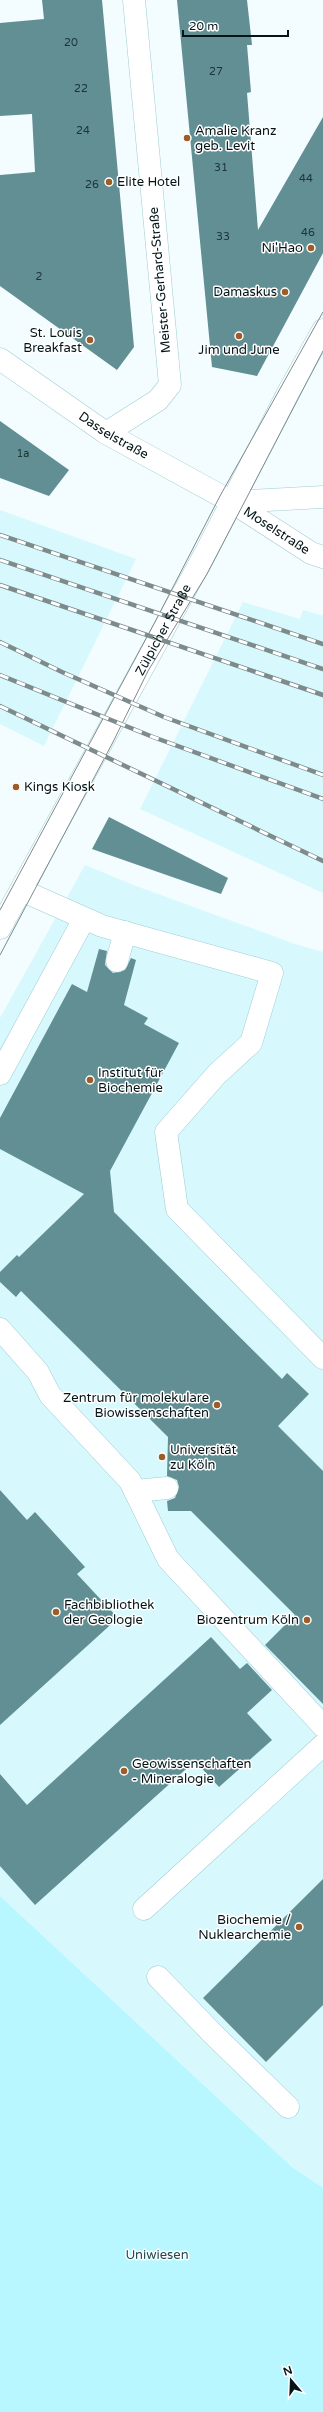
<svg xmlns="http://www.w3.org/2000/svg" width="323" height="2412" font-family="'Varela Round',sans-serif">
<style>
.built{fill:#d7f9fe}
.green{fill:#b8f7ff}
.building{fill:#618f94}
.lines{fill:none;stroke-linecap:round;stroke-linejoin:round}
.minor-casing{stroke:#9ecdd3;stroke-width:23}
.minor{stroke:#fff;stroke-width:22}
.tram{stroke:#7e8b8d;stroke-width:1}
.rail-casing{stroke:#7e8b8d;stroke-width:4.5}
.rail{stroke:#fff;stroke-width:3;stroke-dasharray:9;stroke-linecap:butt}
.poi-dot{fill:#9d5c28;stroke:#fff;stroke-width:1.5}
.labels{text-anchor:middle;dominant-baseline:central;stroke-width:3;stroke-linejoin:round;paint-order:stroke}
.number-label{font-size:11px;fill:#1b3436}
.poi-label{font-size:13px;fill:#041517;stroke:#fff;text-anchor:start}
.street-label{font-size:13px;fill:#041517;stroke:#fff}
.park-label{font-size:13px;fill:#1d4c52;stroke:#fff}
</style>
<rect width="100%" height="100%" fill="#f3fcfe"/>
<g class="built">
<path d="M 0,510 L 136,559 L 44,746 L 0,724 Z"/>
<path d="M 243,602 L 300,619 L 303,610 L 323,616 L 323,893 L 140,809 Z"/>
<path d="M 85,865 L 136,886 L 295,944 L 323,952 L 323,2188 L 292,2167 L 0,1896 L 0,1018 Z"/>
</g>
<path class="green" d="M 0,1896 L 292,2167 L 323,2188 L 323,2412 L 0,2412 Z"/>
<g class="building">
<path d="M 42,0 L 102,0 L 134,347 L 117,370 L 0,286 L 0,175 L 35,172 L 32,114 L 0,116 L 0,23 L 44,19 Z"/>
<path d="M 177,0 L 247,0 L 252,45 L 247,45 L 251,92 L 247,93 L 258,230 L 323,117 L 323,253 L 257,376 L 212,367 Z"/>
<path d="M 0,421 L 69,470 L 49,496 L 0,478 Z"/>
<path d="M 109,817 L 228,878 L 221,894 L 92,849 Z"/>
<path d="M 99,949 L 107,951 L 105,965 L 113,973 L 125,970 L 131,958 L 136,960 L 124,1005 L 148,1018 L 144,1024 L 179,1043 L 110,1171 L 114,1212 L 282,1379 L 287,1373 L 309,1394 L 278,1426 L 323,1471 L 323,1704 L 265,1645 L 295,1615 L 191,1511 L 168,1511 L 167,1501 L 175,1498 L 179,1487 L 177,1480 L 167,1476 L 168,1437 L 21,1291 L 16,1297 L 0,1282 L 0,1272 L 17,1255 L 19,1257 L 84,1194 L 0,1149 L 0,1118 L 72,984 L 87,992 Z"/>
<path d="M 0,1490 L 27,1520 L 35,1512 L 85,1567 L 77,1574 L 118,1618 L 0,1725 Z"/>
<path d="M 211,1637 L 240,1669 L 247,1663 L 272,1690 L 247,1713 L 272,1740 L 219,1787 L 195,1761 L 35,1905 L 0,1866 L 0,1774 L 27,1805 Z"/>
<path d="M 323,1879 L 323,2005 L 266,2062 L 203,1998 Z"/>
</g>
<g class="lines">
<defs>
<g id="minor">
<path id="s1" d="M 0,359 L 106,433 L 232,502 L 311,553 L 323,557"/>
<path d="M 106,433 L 158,400 L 170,385 L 134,0"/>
<path d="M 232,502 L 323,497"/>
<path d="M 21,890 L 102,926 L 272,973 L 251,1043 L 217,1074 L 166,1132 L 177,1209 L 323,1358"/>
<path id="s2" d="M 0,928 L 206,552 L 289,391 L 323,330"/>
<path d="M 117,961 L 125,932"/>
<path d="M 0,1074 L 84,919"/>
<path d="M 0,1329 L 38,1372 L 50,1395 L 130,1481 L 168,1559 L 323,1726"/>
<path d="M 135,1491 L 167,1488"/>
<path d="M 144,1909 L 323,1745"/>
<path d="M 158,1977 L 212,2033 L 288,2107"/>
</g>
</defs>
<use href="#minor" class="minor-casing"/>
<use href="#minor" class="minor"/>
<g class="tram">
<path d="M 0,910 L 155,622 L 220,496 L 323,312"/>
<path d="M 0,955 L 113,742 L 148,671 L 207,574 L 323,351"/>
</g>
<defs>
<g id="rail">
<path d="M 0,535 L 323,644"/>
<path d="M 0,560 L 323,669"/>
<path d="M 0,585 L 323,695"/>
<path d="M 0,642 L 62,672 L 164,717 L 323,775"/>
<path d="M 0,675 L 153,737 L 323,799"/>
<path d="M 0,706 L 323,861"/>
</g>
</defs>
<use href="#rail" class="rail-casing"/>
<use href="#rail" class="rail"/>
</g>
<g class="poi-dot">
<circle cx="187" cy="138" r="4"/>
<circle cx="109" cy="182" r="4"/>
<circle cx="311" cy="248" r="4"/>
<circle cx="285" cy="292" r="4"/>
<circle cx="239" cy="336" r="4"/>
<circle cx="90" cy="340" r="4"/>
<circle cx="16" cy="787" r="4"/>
<circle cx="90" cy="1080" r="4"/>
<circle cx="217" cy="1405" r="4"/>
<circle cx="162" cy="1457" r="4"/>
<circle cx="56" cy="1612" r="4"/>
<circle cx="307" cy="1620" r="4"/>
<circle cx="124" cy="1771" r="4"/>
<circle cx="299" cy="1927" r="4"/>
</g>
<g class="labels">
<g class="number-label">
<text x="71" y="42">20</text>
<text x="216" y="71">27</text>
<text x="81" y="88">22</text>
<text x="83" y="130">24</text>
<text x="221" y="167">31</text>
<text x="306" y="178">44</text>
<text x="92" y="184">26</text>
<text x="308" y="232">46</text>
<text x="223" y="236">33</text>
<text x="39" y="276">2</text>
<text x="23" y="453">1a</text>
</g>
<g class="poi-label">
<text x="195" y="131">Amalie Kranz<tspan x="195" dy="15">geb. Levit</tspan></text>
<text x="117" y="182">Elite Hotel</text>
<text x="303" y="248" text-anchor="end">Ni'Hao</text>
<text x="277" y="292" text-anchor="end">Damaskus</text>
<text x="82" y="333" text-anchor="end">St. Louis<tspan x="82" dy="15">Breakfast</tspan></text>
<text x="239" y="350" text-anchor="middle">Jim und June</text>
<text x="24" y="787">Kings Kiosk</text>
<text x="98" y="1073">Institut für<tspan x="98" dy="15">Biochemie</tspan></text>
<text x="209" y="1398" text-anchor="end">Zentrum für molekulare<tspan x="209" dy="15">Biowissenschaften</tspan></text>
<text x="170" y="1450">Universität<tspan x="170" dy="15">zu Köln</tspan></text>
<text x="64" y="1605">Fachbibliothek<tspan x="64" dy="15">der Geologie</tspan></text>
<text x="299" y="1620" text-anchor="end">Biozentrum Köln</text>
<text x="132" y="1764">Geowissenschaften<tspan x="132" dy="15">- Mineralogie</tspan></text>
<text x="291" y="1920" text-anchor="end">Biochemie /<tspan x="291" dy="15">Nuklearchemie</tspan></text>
</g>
<g class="street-label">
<text transform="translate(160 280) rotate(-95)">Meister-Gerhard-Straße</text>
<text stroke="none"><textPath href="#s1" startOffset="137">Dasselstraße</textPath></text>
<text stroke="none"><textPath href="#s1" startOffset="326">Moselstraße</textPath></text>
<text stroke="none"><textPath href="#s2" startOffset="340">Zülpicher Straße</textPath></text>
</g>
<g class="park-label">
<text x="157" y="2255">Uniwiesen</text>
</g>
</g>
<g transform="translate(291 2380) rotate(341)" stroke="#ffffff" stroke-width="3" paint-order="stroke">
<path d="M0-3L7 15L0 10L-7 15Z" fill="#041517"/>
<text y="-6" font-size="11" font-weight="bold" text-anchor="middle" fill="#041517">N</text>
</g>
<path d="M183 30v6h105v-6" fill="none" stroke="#041517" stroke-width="2"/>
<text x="189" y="30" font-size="12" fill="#041517" stroke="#ffffff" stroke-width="3" paint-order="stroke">20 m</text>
</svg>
